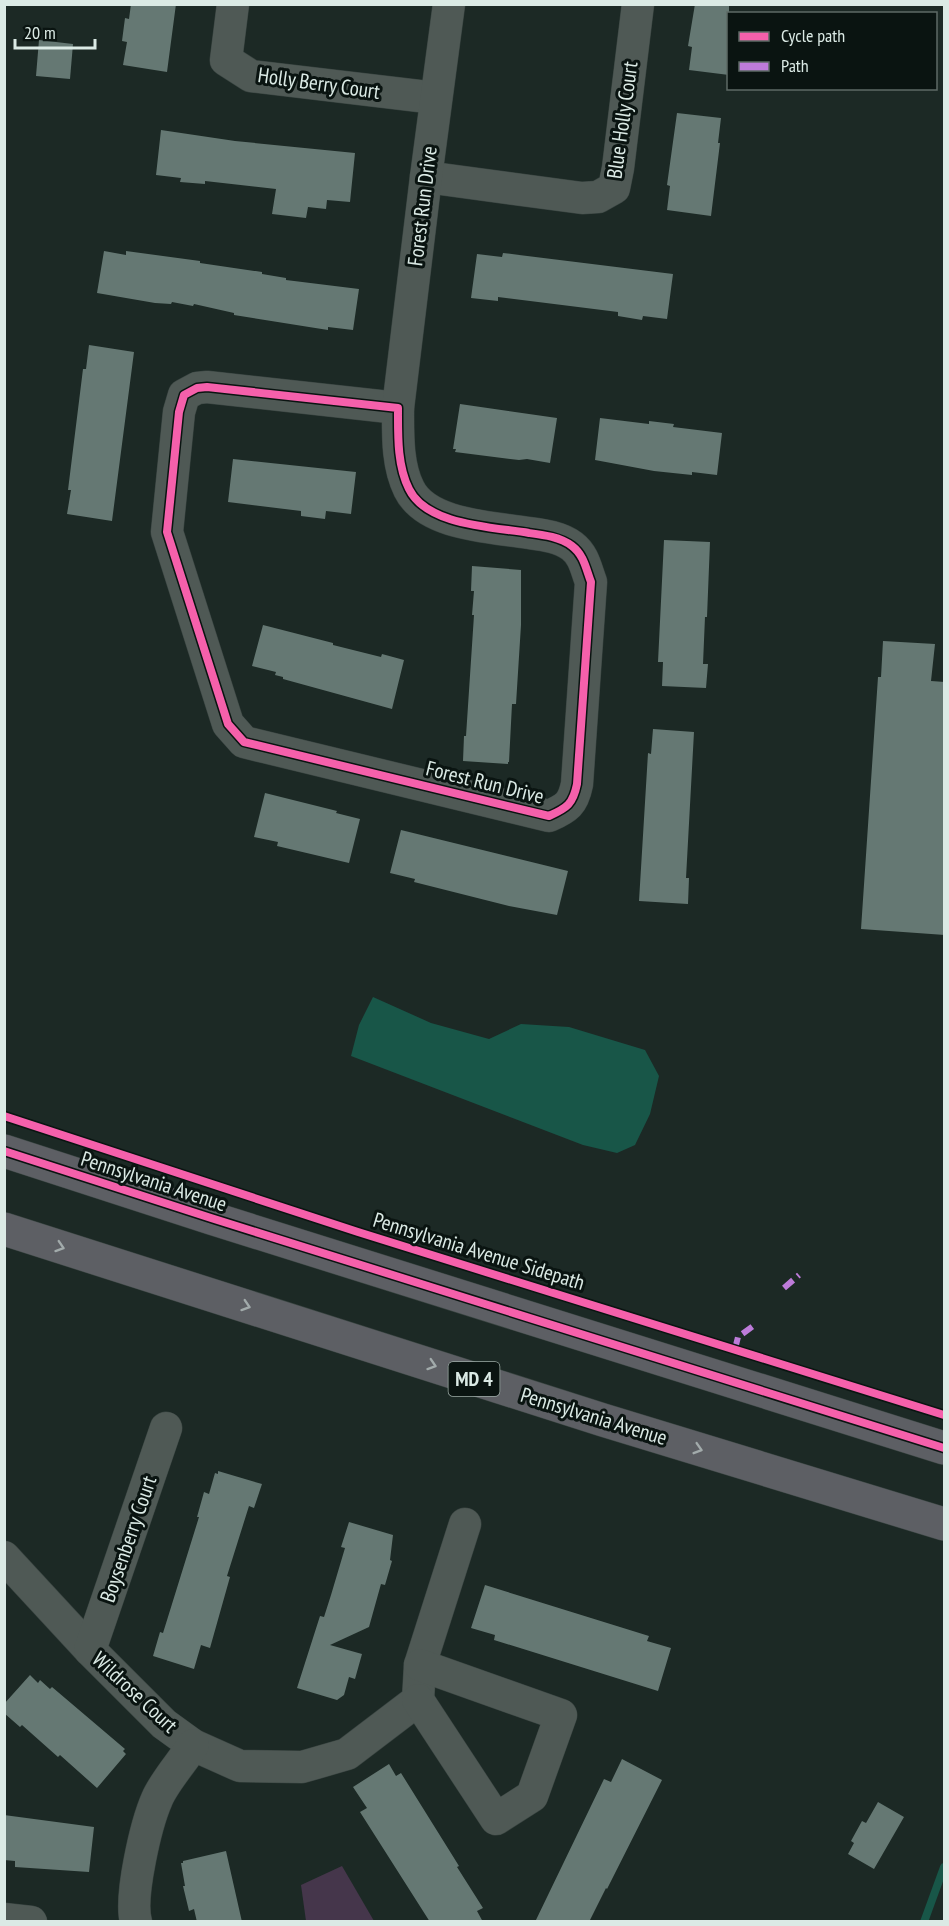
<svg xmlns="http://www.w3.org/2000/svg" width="949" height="1926" font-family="'PT Sans Narrow',sans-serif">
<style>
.green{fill:#45364b}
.water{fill:#185648}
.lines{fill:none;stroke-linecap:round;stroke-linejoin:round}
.stream{stroke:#185648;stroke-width:8}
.building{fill:#657873}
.minor-casing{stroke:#394441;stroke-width:33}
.trunk-casing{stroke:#394441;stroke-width:34}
.minor{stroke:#4f5955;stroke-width:32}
.trunk{stroke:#5d5f64;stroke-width:33}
.quiet{stroke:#bd7bd9;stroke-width:6;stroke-dasharray:12 6;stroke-linecap:butt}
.cycleway-casing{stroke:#0a1411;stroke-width:11}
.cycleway{stroke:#f560ab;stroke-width:8}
.oneway{stroke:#a2abab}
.labels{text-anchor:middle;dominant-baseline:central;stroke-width:6;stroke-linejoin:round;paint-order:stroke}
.shield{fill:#0a1411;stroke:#9caaa5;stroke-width:1.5}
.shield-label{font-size:20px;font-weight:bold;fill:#dbeae5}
.street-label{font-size:21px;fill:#dbeae5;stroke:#0a1411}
</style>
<rect width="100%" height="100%" fill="#1c2925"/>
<path class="green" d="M 342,1866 L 374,1921 L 306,1921 L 301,1885 Z"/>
<path class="water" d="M 373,997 L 431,1023 L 489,1039 L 521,1024 L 569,1027 L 645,1050 L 659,1076 L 650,1114 L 635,1145 L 617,1153 L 583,1145 L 351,1056 L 359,1025 Z"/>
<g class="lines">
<path class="stream" d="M 924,1922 L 944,1867"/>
</g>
<g class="building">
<path d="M 131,4 L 176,4 L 167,72 L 123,65 L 127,42 L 122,41 L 125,18 L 129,19 Z"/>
<path d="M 695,4 L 729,4 L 729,75 L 689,70 L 692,47 L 688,46 Z"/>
<path d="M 39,40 L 73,44 L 70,79 L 36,76 Z"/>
<path d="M 677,113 L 721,118 L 718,143 L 720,143 L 711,216 L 667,210 L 670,186 L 667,185 Z"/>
<path d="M 161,130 L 235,141 L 355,153 L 350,202 L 327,200 L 326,209 L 308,207 L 306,218 L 272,214 L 276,189 L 205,181 L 205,184 L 180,182 L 181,178 L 156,175 Z"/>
<path d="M 104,251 L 126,255 L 126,251 L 200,261 L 200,263 L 262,272 L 262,274 L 286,278 L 286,280 L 359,289 L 353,330 L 328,327 L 328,330 L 309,327 L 234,315 L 234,313 L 194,304 L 193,306 L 172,302 L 171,304 L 155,303 L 97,293 Z"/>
<path d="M 503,253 L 673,274 L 667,319 L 643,316 L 642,320 L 618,316 L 618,312 L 498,297 L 498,301 L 471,298 L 477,254 L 502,257 Z"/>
<path d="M 89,345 L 134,352 L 112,521 L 67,514 L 71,490 L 68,490 L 83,369 L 86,369 Z"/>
<path d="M 460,404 L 557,418 L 550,463 L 527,459 L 519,460 L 455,452 L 456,449 L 453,449 Z"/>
<path d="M 600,418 L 649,424 L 649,421 L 674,424 L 673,427 L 722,433 L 717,475 L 692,472 L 692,475 L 654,471 L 595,460 Z"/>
<path d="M 233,459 L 356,472 L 351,514 L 326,511 L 325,519 L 301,516 L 301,511 L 228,502 Z"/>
<path d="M 664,540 L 710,542 L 707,617 L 705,617 L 703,664 L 708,664 L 706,688 L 662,686 L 663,662 L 658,662 Z"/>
<path d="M 472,566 L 521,570 L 521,625 L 516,704 L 512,704 L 509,762 L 508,762 L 508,764 L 463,761 L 464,736 L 466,736 L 474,615 L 472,615 L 474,591 L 471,591 Z"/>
<path d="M 263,625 L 333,643 L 333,645 L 381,657 L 382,654 L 404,660 L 392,709 L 283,679 L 283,677 L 275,675 L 276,672 L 252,666 Z"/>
<path d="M 883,641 L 935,644 L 931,681 L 945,682 L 945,935 L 861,929 L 878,677 L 881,677 Z"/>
<path d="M 653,729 L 694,732 L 686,878 L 689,878 L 688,904 L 639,901 L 648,753 L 651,754 Z"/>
<path d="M 265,793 L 337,811 L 336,813 L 360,819 L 349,863 L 277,846 L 278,842 L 254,837 Z"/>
<path d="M 401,830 L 568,871 L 557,915 L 509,906 L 414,882 L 415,879 L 390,873 Z"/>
<path d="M 218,1471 L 262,1484 L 254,1508 L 249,1506 L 227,1576 L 230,1577 L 210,1648 L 201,1645 L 194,1669 L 153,1656 L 160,1632 L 163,1633 L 199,1517 L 197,1517 L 204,1492 L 209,1494 L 215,1473 L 218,1474 Z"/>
<path d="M 349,1522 L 393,1535 L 390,1560 L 392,1561 L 385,1585 L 381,1584 L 369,1627 L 330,1645 L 362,1654 L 355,1679 L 349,1677 L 344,1695 L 337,1700 L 297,1688 L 320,1616 L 324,1617 L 331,1595 L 345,1548 L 341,1547 Z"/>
<path d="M 485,1585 L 649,1636 L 647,1641 L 671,1648 L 658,1691 L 494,1640 L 495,1635 L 471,1628 Z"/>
<path d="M 30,1675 L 38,1683 L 40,1680 L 50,1689 L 52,1687 L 125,1749 L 123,1751 L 126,1754 L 97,1788 L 60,1755 L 58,1757 L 22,1725 L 20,1727 L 4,1713 L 4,1704 Z"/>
<path d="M 622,1759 L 662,1780 L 607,1889 L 606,1888 L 589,1922 L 535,1922 L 604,1779 L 611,1782 Z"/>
<path d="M 389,1764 L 396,1776 L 401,1773 L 459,1866 L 457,1867 L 483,1908 L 477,1911 L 483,1922 L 430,1922 L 360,1812 L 367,1808 L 353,1787 Z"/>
<path d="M 878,1802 L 904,1817 L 874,1869 L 848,1854 L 854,1843 L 851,1841 L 862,1821 L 866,1823 Z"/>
<path d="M 4,1815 L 94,1827 L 89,1872 L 15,1867 L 15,1861 L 4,1860 Z"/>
<path d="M 226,1851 L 242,1922 L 197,1922 L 194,1909 L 189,1911 L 183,1886 L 185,1886 L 181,1863 L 183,1863 L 183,1861 Z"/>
</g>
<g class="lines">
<defs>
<g id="minor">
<path d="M 233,4 L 226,60 L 251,76 L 436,98"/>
<path d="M 426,177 L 582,198 L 598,197 L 614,188 L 618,168 L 638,4"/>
<path d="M 207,387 L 398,408 C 398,435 397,465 409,489 C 427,526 494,527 529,533 C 544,535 560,537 572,546 C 584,555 586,569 591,582 L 577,784 C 573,804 567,808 549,816 L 244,742 L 228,724 L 167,532 L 179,412 L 184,395 L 197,388 Z"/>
<path d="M 398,408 L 426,177 L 449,4"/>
<path d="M 4,1557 L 90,1650 L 164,1724 L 193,1745 L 240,1766 L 302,1767 L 347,1754 L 418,1700 L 420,1665 L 465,1524"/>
<path d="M 90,1650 L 166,1428"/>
<path d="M 418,1700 L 496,1819 L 532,1796 L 561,1715 L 420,1665"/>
<path d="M 4,1919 L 31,1922"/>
<path d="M 136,1922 C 129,1897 146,1824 157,1799 C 164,1782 183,1761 193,1745"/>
</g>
<g id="trunk">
<path d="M 4,1151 L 211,1218 L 944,1448"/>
<path d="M 4,1229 L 603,1420 L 944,1524"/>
</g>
</defs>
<use href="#minor" class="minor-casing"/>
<use href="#trunk" class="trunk-casing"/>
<use href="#minor" class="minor"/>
<use href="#trunk" class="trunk"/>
<g class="quiet">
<path d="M 784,1288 L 799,1275"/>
<path d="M 735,1349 L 738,1337 L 756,1324"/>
</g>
<defs>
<g id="cycleway">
<path d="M 207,387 L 398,408 C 398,435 397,465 409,489 C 427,526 494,527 529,533 C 544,535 560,537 572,546 C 584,555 586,569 591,582 L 577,784 C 573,804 567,808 549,816 L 244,742 L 228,724 L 167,532 L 179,412 L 184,395 L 197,388 Z"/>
<path d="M 4,1116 L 358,1232 L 944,1415"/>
<path d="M 4,1151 L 211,1218 L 944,1448"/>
</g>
</defs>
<use href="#cycleway" class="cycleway-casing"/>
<use href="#cycleway" class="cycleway"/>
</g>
<defs><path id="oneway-chevron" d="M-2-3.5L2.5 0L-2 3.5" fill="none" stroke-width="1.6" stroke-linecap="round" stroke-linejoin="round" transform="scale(1.5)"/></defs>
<g class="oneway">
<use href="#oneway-chevron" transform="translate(60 1247) rotate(18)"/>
<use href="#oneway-chevron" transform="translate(246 1306) rotate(18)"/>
<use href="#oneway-chevron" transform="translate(432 1365) rotate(18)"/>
<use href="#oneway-chevron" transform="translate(698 1449) rotate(17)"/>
</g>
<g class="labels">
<rect class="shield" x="448.5" y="1362" width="51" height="34" rx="4.5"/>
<g class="shield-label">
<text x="474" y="1379">MD 4</text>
</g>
<g class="street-label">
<text transform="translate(319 83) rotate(8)">Holly Berry Court</text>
<text transform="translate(622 120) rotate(-82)">Blue Holly Court</text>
<text transform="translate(422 206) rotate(-83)">Forest Run Drive</text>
<text transform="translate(485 782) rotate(14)">Forest Run Drive</text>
<text transform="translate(154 1181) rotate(18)">Pennsylvania Avenue</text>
<text transform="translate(479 1251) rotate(17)">Pennsylvania Avenue Sidepath</text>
<text transform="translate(594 1416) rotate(17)">Pennsylvania Avenue</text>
<text transform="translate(128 1539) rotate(-71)">Boysenberry Court</text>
<text transform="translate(135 1692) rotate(43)">Wildrose Court</text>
</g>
</g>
<rect width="949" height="1926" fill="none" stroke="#dbeae5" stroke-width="12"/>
<rect x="727" y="12" width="210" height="78" fill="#0a1411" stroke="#5e6a66" stroke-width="1.5"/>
<rect x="739" y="32" width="30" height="9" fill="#f560ab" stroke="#5e6a66" stroke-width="1.5"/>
<text x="781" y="42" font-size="18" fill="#dbeae5">Cycle path</text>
<rect x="739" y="62" width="30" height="9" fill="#bd7bd9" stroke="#5e6a66" stroke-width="1.5"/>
<text x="781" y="72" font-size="18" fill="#dbeae5">Path</text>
<path d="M15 39v9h80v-9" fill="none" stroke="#dbeae5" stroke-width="3"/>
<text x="24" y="39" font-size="18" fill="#dbeae5" stroke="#0a1411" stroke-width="4.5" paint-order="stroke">20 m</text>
</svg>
